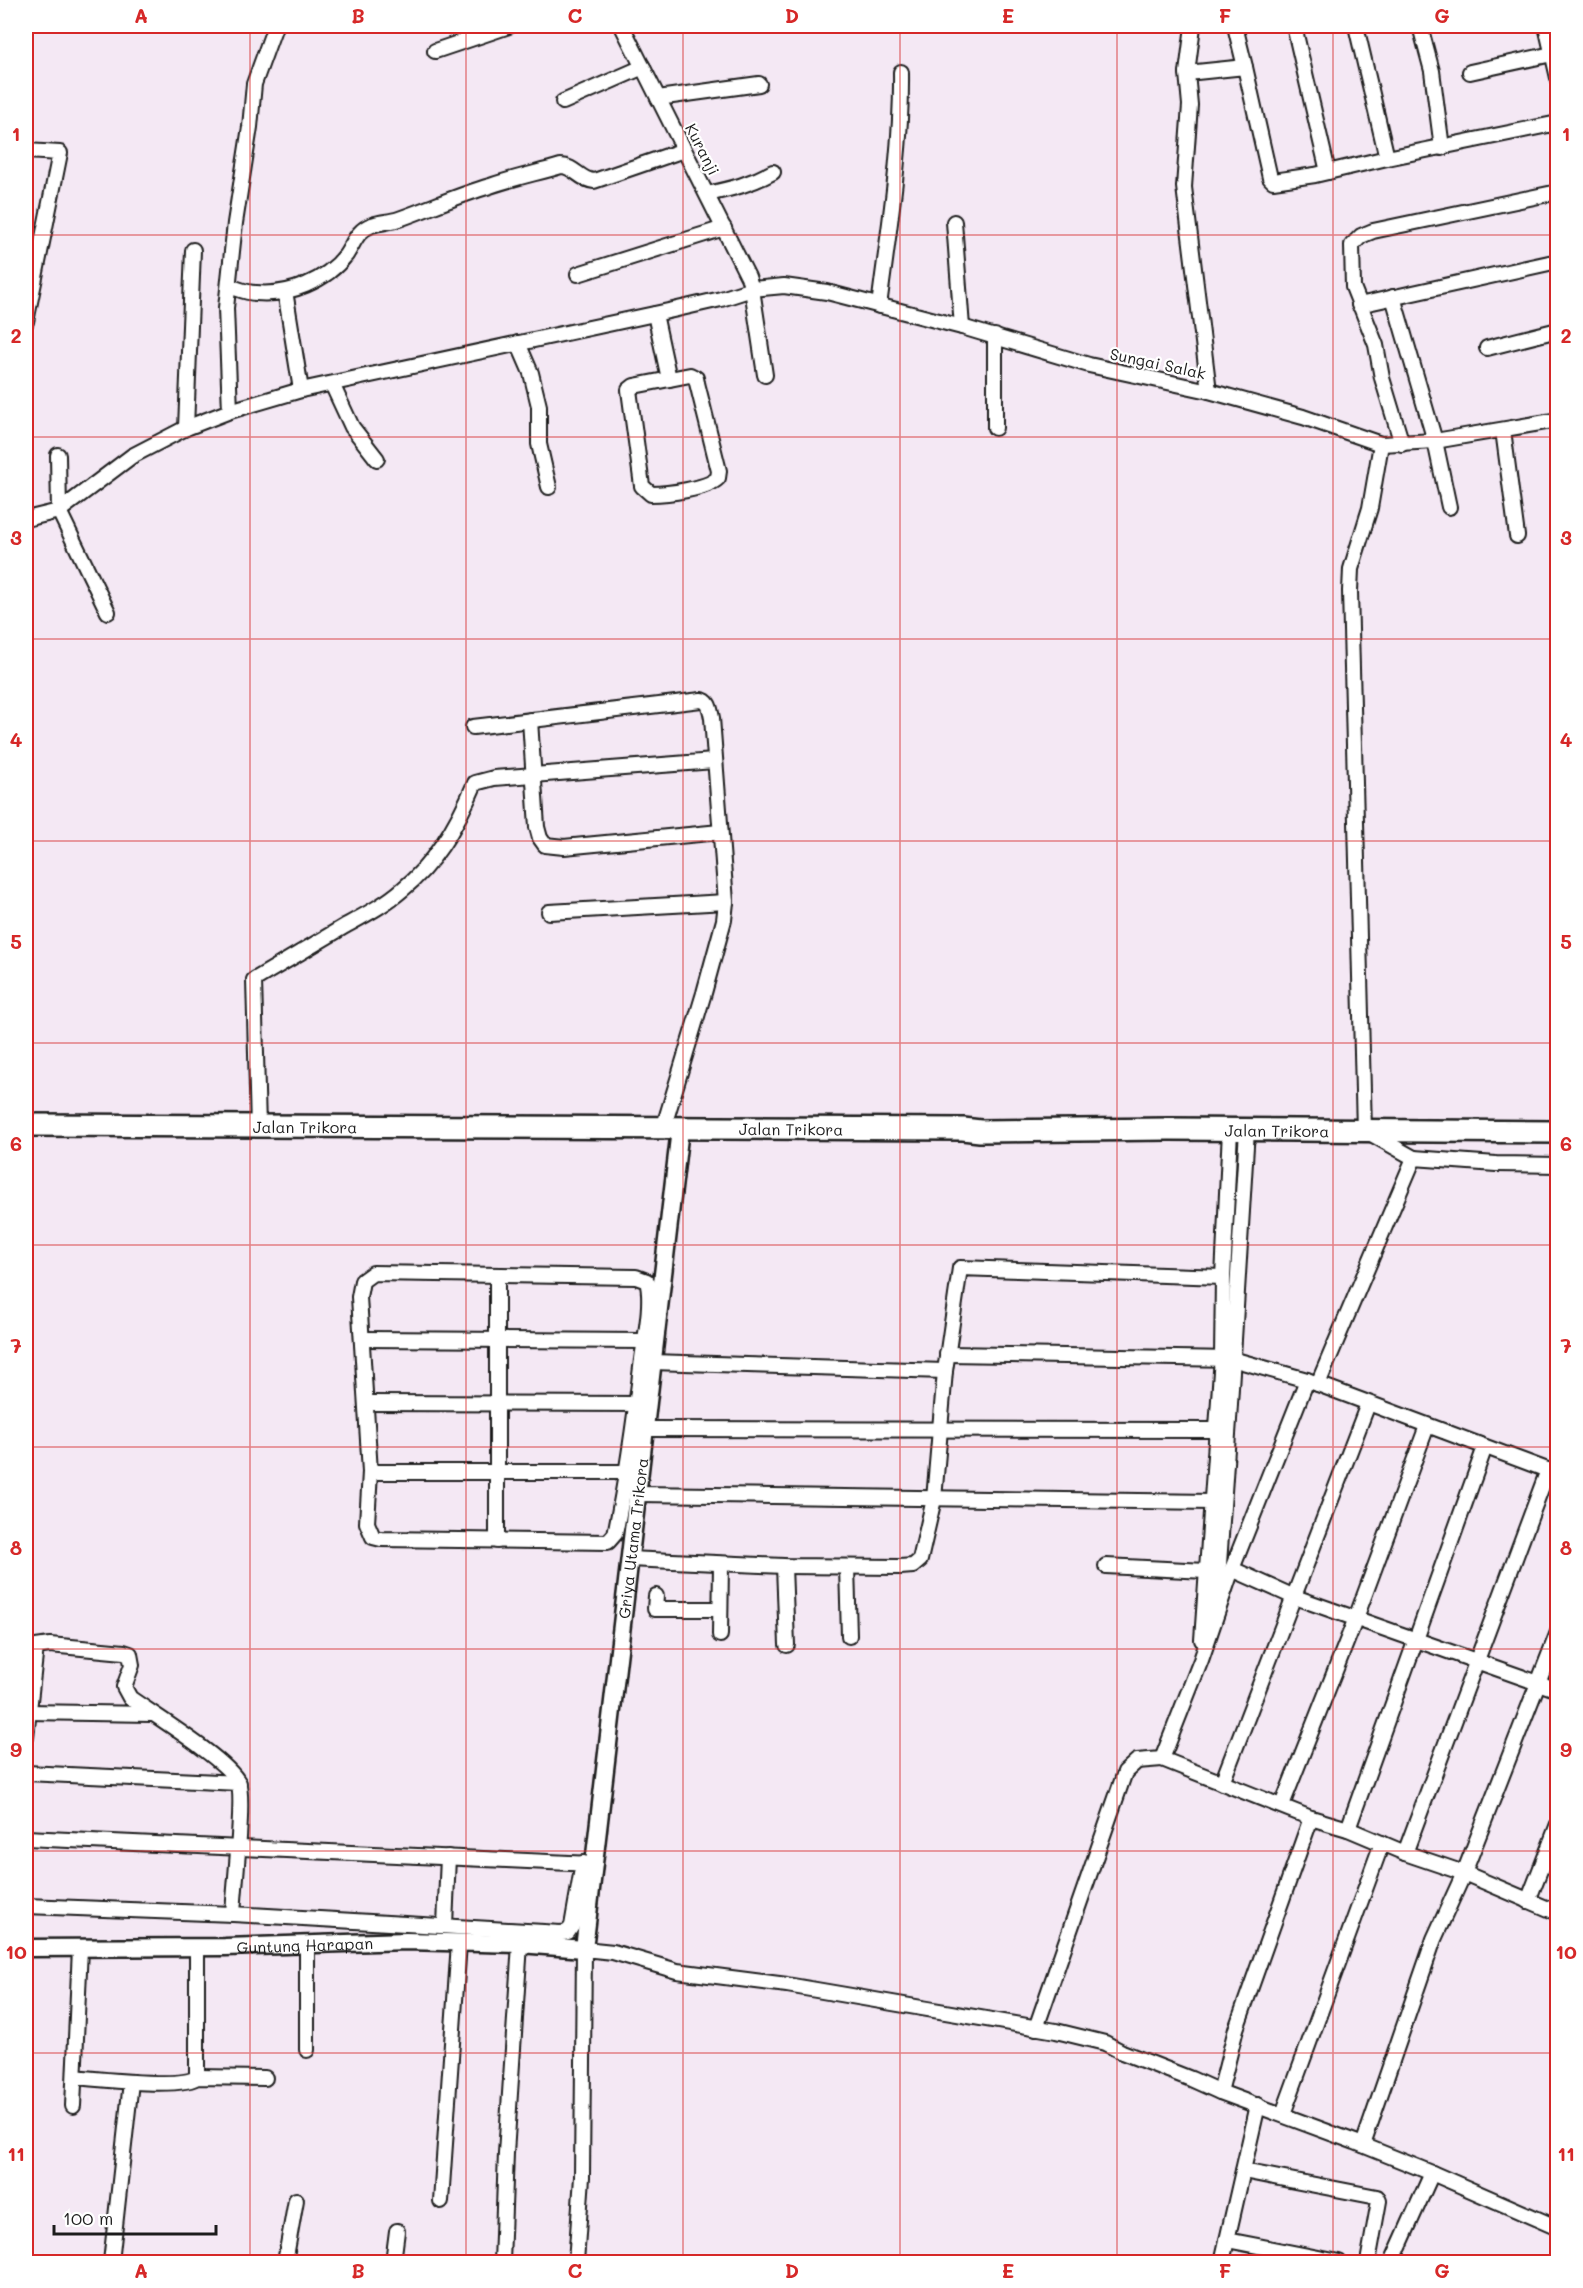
<svg xmlns="http://www.w3.org/2000/svg" width="1583" height="2288" font-family="Mali,sans-serif">
<style>
.lines{fill:none;stroke-linecap:round;stroke-linejoin:round}
.minor-casing{stroke:#1c1c1c;stroke-width:18}
.tertiary-casing{stroke:#1c1c1c;stroke-width:21}
.primary-casing{stroke:#1c1c1c;stroke-width:26}
.minor{stroke:#fff;stroke-width:14}
.tertiary{stroke:#fff;stroke-width:16}
.primary{stroke:#fff;stroke-width:21}
.grid{fill:none;stroke:#d62828;stroke-width:1.5;stroke-opacity:0.55}
.labels{text-anchor:middle;dominant-baseline:central;stroke-width:4.5;stroke-linejoin:round;paint-order:stroke}
.street-label{font-size:16px;fill:#1c1c1c;stroke:#fff}
.neatline{fill:none;stroke:#d62828;stroke-width:2}
.grid-label{font-size:20px;text-anchor:middle;font-weight:bold;fill:#d62828}
</style>
<rect width="100%" height="100%" fill="#f4e8f4"/>
<filter id="ink" filterUnits="userSpaceOnUse"><feTurbulence type="fractalNoise" baseFrequency=".0167" numOctaves="2"/><feDisplacementMap in="SourceGraphic" scale="12" xChannelSelector="R" yChannelSelector="G"/><feConvolveMatrix kernelMatrix="1 2 1 2 8 2 1 2 1" color-interpolation-filters="sRGB"/></filter>
<g filter="url(#ink)">
<g class="lines">
<defs>
<g id="minor">
<path d="M 622,26 L 748,277 L 752,289 L 765,375"/>
<path d="M 1193,26 L 1187,73 L 1190,105 L 1184,187 L 1209,391"/>
<path d="M 1235,26 L 1245,67"/>
<path d="M 1294,26 L 1328,172"/>
<path d="M 1356,26 L 1387,158 L 1558,123"/>
<path d="M 1420,26 L 1432,71 L 1442,148"/>
<path d="M 1546,26 L 1558,78"/>
<path d="M 435,51 L 509,26"/>
<path d="M 1470,72 L 1552,54"/>
<path d="M 1187,73 L 1245,67 L 1270,178 L 1273,181 L 1315,175 L 1387,158"/>
<path d="M 658,98 L 759,84"/>
<path d="M 563,102 L 643,67"/>
<path d="M 26,151 L 60,153 L 26,322"/>
<path d="M 707,194 C 731,189 751,184 773,172"/>
<path d="M 954,222 L 962,327"/>
<path d="M 578,274 L 724,228"/>
<path d="M 229,286 C 238,289 247,293 256,293 C 289,296 326,281 346,255 C 354,243 357,230 372,225 C 381,222 390,222 399,219 C 430,208 459,195 490,186 C 513,178 537,173 561,166 C 574,166 580,180 594,181 L 684,150"/>
<path d="M 286,297 L 301,390"/>
<path d="M 1393,297 L 1435,441 L 1449,507"/>
<path d="M 1359,305 L 1558,261"/>
<path d="M 879,306 C 889,228 902,150 901,72"/>
<path d="M 655,314 L 669,379"/>
<path d="M 518,343 L 531,373 L 539,406 L 539,444 L 549,487"/>
<path d="M 1487,348 L 1558,330"/>
<path d="M 690,375 L 696,378 L 697,383 L 719,471 L 718,478 C 707,489 667,494 651,494 L 642,486 L 629,390 L 634,386 Z"/>
<path d="M 332,384 L 352,427 L 377,459"/>
<path d="M 230,411 L 226,308 L 235,223 L 250,127 L 254,84 L 275,26"/>
<path d="M 186,428 L 193,250"/>
<path d="M 995,428 L 995,336"/>
<path d="M 1503,430 L 1517,536"/>
<path d="M 1381,444 L 1370,508 L 1351,569 L 1350,591 L 1364,1130 L 1414,1158"/>
<path d="M 1402,444 L 1382,378 L 1376,345 L 1353,287 L 1352,245 L 1361,236 L 1373,231 L 1558,192"/>
<path d="M 58,455 L 59,511 L 108,612"/>
<path d="M 26,519 L 59,511 L 132,456 L 186,428 L 230,411 L 301,390 L 673,310 L 721,299 L 752,289 L 784,286 L 827,292 L 962,327 L 1089,365 L 1209,391 L 1303,417 L 1381,444 L 1435,441 L 1558,420"/>
<path d="M 530,720 L 537,827 L 540,838 L 545,845 L 564,847 L 720,832"/>
<path d="M 473,727 L 701,700 C 710,701 710,710 712,718 L 726,902 L 724,920 L 704,993 L 663,1129"/>
<path d="M 549,912 L 726,902"/>
<path d="M 258,1127 L 254,980 C 284,962 315,944 345,926 C 365,915 386,904 403,889 C 435,863 459,821 475,783 L 494,778 L 714,761"/>
<path d="M 373,1273 L 636,1277 L 647,1281 C 653,1301 645,1338 642,1359 C 635,1418 627,1476 615,1534 L 608,1542 L 381,1539 L 373,1537 L 367,1523 L 370,1472 L 359,1297 L 362,1281 Z"/>
<path d="M 362,1339 L 645,1341"/>
<path d="M 947,1354 L 1232,1359 L 1307,1380 L 1558,1474"/>
<path d="M 652,1362 L 945,1371"/>
<path d="M 1307,1380 L 1232,1569 L 1201,1660 L 1162,1759 L 1311,1818 L 1348,1829 L 1405,1853 L 1464,1873 L 1558,1913"/>
<path d="M 1318,1384 L 1414,1158 L 1496,1164 L 1558,1165"/>
<path d="M 366,1403 L 646,1404"/>
<path d="M 645,1429 L 1218,1430"/>
<path d="M 370,1472 L 628,1472"/>
<path d="M 638,1494 L 1213,1502"/>
<path d="M 497,1541 L 497,1275"/>
<path d="M 629,1559 L 784,1566 L 900,1567 L 913,1566 L 920,1560 L 934,1499 L 945,1371 L 960,1268 L 1223,1277"/>
<path d="M 784,1566 L 787,1645"/>
<path d="M 1106,1566 L 1206,1571"/>
<path d="M 847,1567 L 849,1636"/>
<path d="M 1232,1569 L 1292,1596 L 1558,1690"/>
<path d="M 656,1596 L 655,1609 L 720,1609"/>
<path d="M 1214,1603 L 1219,1564 L 1229,1420 L 1247,1130"/>
<path d="M 720,1635 L 721,1564"/>
<path d="M 1202,1640 L 1222,1357 L 1223,1277 L 1230,1130"/>
<path d="M 27,1712 L 152,1714"/>
<path d="M 26,1737 L 36,1647 L 50,1645 L 124,1652 L 130,1654 L 132,1665 L 124,1687 L 130,1698 C 154,1715 227,1760 238,1782 C 245,1796 234,1892 233,1914"/>
<path d="M 26,1773 L 239,1783"/>
<path d="M 1222,1783 L 1368,1404"/>
<path d="M 1282,1805 L 1356,1618 L 1427,1426"/>
<path d="M 1348,1829 L 1485,1447"/>
<path d="M 26,1838 L 591,1864"/>
<path d="M 1405,1853 L 1548,1470"/>
<path d="M 1528,1901 L 1558,1824"/>
<path d="M 26,1906 L 233,1914 L 561,1933 L 568,1932 L 572,1926 L 583,1863"/>
<path d="M 445,1925 L 448,1857"/>
<path d="M 307,1944 L 307,2050"/>
<path d="M 1036,2028 L 1125,1772 L 1137,1761 L 1162,1759"/>
<path d="M 75,2077 C 96,2079 184,2089 197,2077 L 265,2078"/>
<path d="M 197,2077 L 197,1947"/>
<path d="M 1220,2092 L 1236,2029 L 1311,1818"/>
<path d="M 73,2106 L 80,1948"/>
<path d="M 1283,2114 L 1382,1843"/>
<path d="M 1363,2145 L 1434,1939 L 1464,1873 L 1558,1632"/>
<path d="M 1243,2171 L 1377,2197 L 1379,2201 L 1368,2262"/>
<path d="M 441,2201 L 459,1943"/>
<path d="M 1227,2240 L 1339,2262"/>
<path d="M 111,2262 L 131,2082"/>
<path d="M 285,2262 L 296,2200"/>
<path d="M 393,2262 L 397,2231"/>
<path d="M 502,2262 L 506,2153 L 520,1944"/>
<path d="M 576,2262 L 582,2177 L 584,1949 L 613,1952 L 677,1971 L 787,1985 L 1056,2031 L 1105,2043 L 1122,2052 L 1191,2079 L 1220,2092 L 1355,2142 L 1432,2173 L 1558,2228"/>
<path d="M 1222,2262 L 1258,2105"/>
<path d="M 1392,2262 L 1432,2173"/>
</g>
<g id="tertiary">
<path id="s1" d="M 26,1948 L 225,1947 L 406,1941 L 520,1944 L 584,1949 L 680,1129"/>
</g>
<g id="primary">
<path id="s2" d="M 26,1125 L 963,1129 L 980,1131 L 1169,1129 L 1558,1132"/>
</g>
</defs>
<use href="#minor" class="minor-casing"/>
<use href="#tertiary" class="tertiary-casing"/>
<use href="#primary" class="primary-casing"/>
<use href="#minor" class="minor"/>
<use href="#tertiary" class="tertiary"/>
<use href="#primary" class="primary"/>
</g>
</g>
<path class="grid" d="M 250,26 L 250,2262M 466,26 L 466,2262M 683,26 L 683,2262M 900,26 L 900,2262M 1117,26 L 1117,2262M 1333,26 L 1333,2262M 26,235 L 1558,235M 26,437 L 1558,437M 26,639 L 1558,639M 26,841 L 1558,841M 26,1043 L 1558,1043M 26,1245 L 1558,1245M 26,1447 L 1558,1447M 26,1649 L 1558,1649M 26,1851 L 1558,1851M 26,2053 L 1558,2053"/>
<g class="labels">
<g class="street-label">
<text transform="translate(703 149) rotate(63)">Kuranji</text>
<text transform="translate(1158 363) rotate(12)">Sungai Salak</text>
<text stroke="none"><textPath href="#s2" startOffset="279">Jalan Trikora</textPath></text>
<text stroke="none"><textPath href="#s2" startOffset="765">Jalan Trikora</textPath></text>
<text stroke="none"><textPath href="#s2" startOffset="1251">Jalan Trikora</textPath></text>
<text stroke="none"><textPath href="#s1" startOffset="972">Griya Utama Trikora</textPath></text>
<text stroke="none"><textPath href="#s1" startOffset="279">Guntung Harapan</textPath></text>
</g>
</g>
<rect width="1583" height="2288" fill="none" stroke="#fff" stroke-width="66"/>
<path d="M54 2225v9h162v-9" fill="none" stroke="#1c1c1c" stroke-width="3"/>
<text x="63" y="2225" font-size="18" fill="#1c1c1c" stroke="#ffffff" stroke-width="4.5" paint-order="stroke">100 m</text>
<rect x="33" y="33" width="1517" height="2222" class="neatline"/>
<g class="grid-label">
<text x="141" y="23">A</text>
<text x="358" y="23">B</text>
<text x="575" y="23">C</text>
<text x="792" y="23">D</text>
<text x="1008" y="23">E</text>
<text x="1225" y="23">F</text>
<text x="1442" y="23">G</text>
<text x="16" y="141">1</text>
<text x="1566" y="141">1</text>
<text x="16" y="343">2</text>
<text x="1566" y="343">2</text>
<text x="16" y="545">3</text>
<text x="1566" y="545">3</text>
<text x="16" y="747">4</text>
<text x="1566" y="747">4</text>
<text x="16" y="949">5</text>
<text x="1566" y="949">5</text>
<text x="16" y="1151">6</text>
<text x="1566" y="1151">6</text>
<text x="16" y="1353">7</text>
<text x="1566" y="1353">7</text>
<text x="16" y="1555">8</text>
<text x="1566" y="1555">8</text>
<text x="16" y="1757">9</text>
<text x="1566" y="1757">9</text>
<text x="16" y="1959">10</text>
<text x="1566" y="1959">10</text>
<text x="16" y="2161">11</text>
<text x="1566" y="2161">11</text>
<text x="141" y="2278">A</text>
<text x="358" y="2278">B</text>
<text x="575" y="2278">C</text>
<text x="792" y="2278">D</text>
<text x="1008" y="2278">E</text>
<text x="1225" y="2278">F</text>
<text x="1442" y="2278">G</text>
</g>
</svg>
